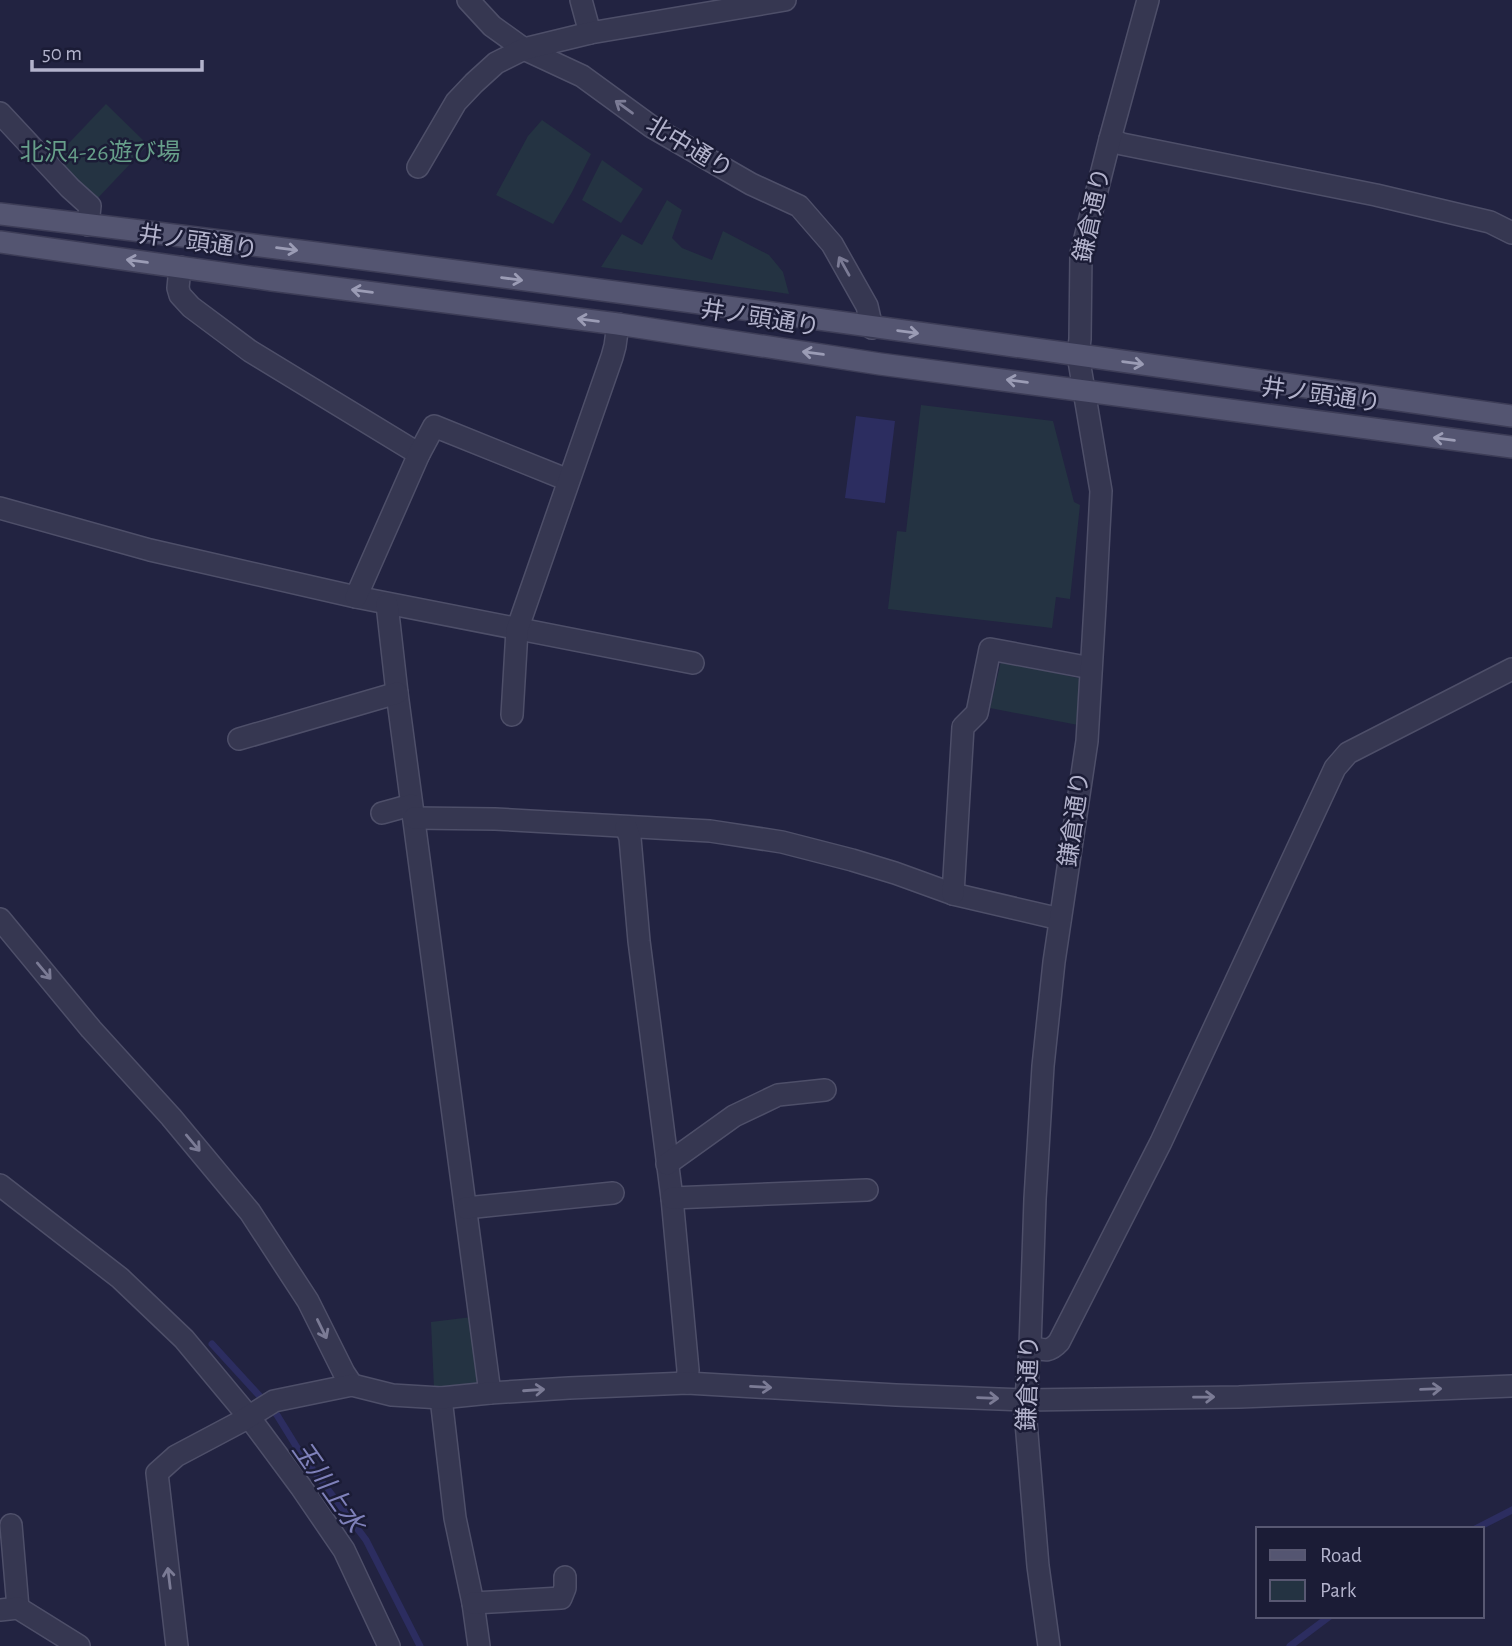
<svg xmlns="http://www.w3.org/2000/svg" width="1512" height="1646" font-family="'Alegreya Sans','Noto Sans JP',sans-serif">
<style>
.green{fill:#243342}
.water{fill:#2c2d60}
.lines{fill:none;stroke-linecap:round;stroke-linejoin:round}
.stream{stroke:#2c2d60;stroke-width:7}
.minor-casing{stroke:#4e4f69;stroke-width:24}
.major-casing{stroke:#3d3d57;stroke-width:24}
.minor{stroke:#363751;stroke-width:21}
.major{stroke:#545571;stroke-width:21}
.oneway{stroke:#7b7b95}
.oneway2{stroke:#9b9cb5}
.labels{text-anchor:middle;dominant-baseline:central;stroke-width:5;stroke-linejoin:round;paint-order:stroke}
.street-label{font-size:24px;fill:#b3b3cc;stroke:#1b1c36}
.park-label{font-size:24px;fill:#679f8a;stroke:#1b1c36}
.water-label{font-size:26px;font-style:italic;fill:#7f81ba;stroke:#1b1c36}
</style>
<rect width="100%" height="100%" fill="#222341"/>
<g class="green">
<path d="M 106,104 L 148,145 L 95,201 L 52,161 Z"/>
<path d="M 542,120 L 591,154 L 572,192 L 553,224 L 496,195 L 528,136 Z"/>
<path d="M 602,160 L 643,189 L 621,223 L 582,200 Z"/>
<path d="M 667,200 L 682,210 L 672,238 L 682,248 L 712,260 L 723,231 L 769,255 L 783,272 L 789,294 L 601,267 L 622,234 L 642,245 Z"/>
<path d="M 921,405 L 1053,421 L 1074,502 L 1080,505 L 1070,599 L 1056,597 L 1052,628 L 888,609 L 897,531 L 906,532 Z"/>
<path d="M 1001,661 L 1082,679 L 1078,725 L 990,708 Z"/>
<path d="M 472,1317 L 478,1386 L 434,1388 L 431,1322 Z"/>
</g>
<path class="water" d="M 856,416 L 895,421 L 885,503 L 845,498 Z"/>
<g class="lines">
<g class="stream">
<path d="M 212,1344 L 277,1415 L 301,1454 L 366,1540 L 420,1646"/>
<path d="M 1475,1529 L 1512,1510"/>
<path d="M 1290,1646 L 1330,1616"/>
</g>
<defs>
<g id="minor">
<path d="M 468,0 L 492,26 L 524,49 L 582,76 L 652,127 L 751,184 L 799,206 L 832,244 L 867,306 L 872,328"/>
<path d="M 581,0 L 590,33"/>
<path d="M 0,113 L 70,188 L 90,206 L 88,225"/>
<path d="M 1110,139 L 1122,144 L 1376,195 L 1490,222 L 1512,233"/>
<path d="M 418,167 L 456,102 L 474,83 L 496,63 L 524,49 L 590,33 L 785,0"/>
<path d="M 180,267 L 178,288 L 180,295 L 191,307 L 250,351 L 419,454"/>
<path d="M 0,508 L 150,550 L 356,597 L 693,663"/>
<path d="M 356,597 L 419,454 L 434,426 L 568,480"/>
<path d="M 387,604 L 397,693 L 490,1393"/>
<path d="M 512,715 L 517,630 L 612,357 L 615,346 L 618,324"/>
<path d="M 239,739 L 397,693"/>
<path d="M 382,813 L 411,805"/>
<path d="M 414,818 L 495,819 L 710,831 L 782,842 L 852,860 L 895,873 L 953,894 L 1060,919"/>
<path d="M 626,827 L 630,838 L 639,941 L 672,1198 L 688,1370 L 687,1383"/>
<path d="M 953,894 L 963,727 L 977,713 L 990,649 L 1091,668"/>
<path d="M 0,919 L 91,1029 L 171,1117 L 250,1212 L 308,1301 L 344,1373 L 352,1385"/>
<path d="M 667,1164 L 734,1116 L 778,1095 L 825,1090"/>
<path d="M 0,1185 L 120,1278 L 184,1339 L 249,1417 L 301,1487 L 344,1550 L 389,1646"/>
<path d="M 672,1198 L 867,1190"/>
<path d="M 466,1208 L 613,1193"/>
<path d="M 1030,1347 C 1044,1350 1049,1353 1059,1342 L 1161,1142 L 1335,768 L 1348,753 L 1512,669"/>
<path d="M 441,1398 L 455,1518 L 473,1603 L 479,1646"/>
<path d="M 11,1525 L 18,1608"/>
<path d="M 473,1603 L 561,1598 L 565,1588 L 565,1577"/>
<path d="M 0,1610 L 18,1608 L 79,1646"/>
<path d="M 177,1646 L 157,1473 L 176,1456 L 242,1421 L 274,1401 L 352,1385 L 392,1395 L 441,1398 L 490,1393 L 569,1388 L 687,1383 L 896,1395 L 1026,1400 L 1239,1397 L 1512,1386"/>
<path d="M 1049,1646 L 1038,1566 L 1025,1410 L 1030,1347 L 1035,1199 L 1043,1066 L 1054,962 L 1087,741 L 1095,606 L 1101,491 L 1078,355 L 1080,339 L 1081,254 L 1110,139 L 1148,0"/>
</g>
<g id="major">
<path d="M 0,214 C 360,257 720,305 1079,355 C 1224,375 1368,397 1512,416"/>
<path d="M 0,242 L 272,280 L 618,324 L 880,364 L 1512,447"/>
</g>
</defs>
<use href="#minor" class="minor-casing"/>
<use href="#major" class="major-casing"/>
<use href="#minor" class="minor"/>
<use href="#major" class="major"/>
</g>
<defs><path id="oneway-shaft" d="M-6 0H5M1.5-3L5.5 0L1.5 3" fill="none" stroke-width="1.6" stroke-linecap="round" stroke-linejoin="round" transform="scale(1.75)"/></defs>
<g class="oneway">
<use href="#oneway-shaft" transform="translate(624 107) rotate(-144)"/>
<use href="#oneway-shaft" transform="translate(844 266) rotate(-119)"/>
<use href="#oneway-shaft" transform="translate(44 971) rotate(50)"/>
<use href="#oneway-shaft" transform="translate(193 1143) rotate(50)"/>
<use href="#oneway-shaft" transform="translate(322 1329) rotate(64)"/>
<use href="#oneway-shaft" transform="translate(761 1387) rotate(3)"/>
<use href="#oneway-shaft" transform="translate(1431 1389) rotate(-2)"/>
<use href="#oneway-shaft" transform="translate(534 1390) rotate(-4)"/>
<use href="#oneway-shaft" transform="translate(1204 1397) rotate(-1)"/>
<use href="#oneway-shaft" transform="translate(988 1398) rotate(2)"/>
<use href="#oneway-shaft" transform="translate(169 1578) rotate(-97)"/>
</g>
<g class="oneway2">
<use href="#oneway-shaft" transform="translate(287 249) rotate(7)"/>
<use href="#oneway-shaft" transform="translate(137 261) rotate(-172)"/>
<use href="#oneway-shaft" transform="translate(512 279) rotate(8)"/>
<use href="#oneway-shaft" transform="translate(362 291) rotate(-173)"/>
<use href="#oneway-shaft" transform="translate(588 320) rotate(-173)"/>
<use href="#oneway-shaft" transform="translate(908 332) rotate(8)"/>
<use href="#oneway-shaft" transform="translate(813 353) rotate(-172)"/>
<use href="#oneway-shaft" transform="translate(1133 363) rotate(8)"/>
<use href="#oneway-shaft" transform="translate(1017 381) rotate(-173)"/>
<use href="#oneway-shaft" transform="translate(1444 439) rotate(-173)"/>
</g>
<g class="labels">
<g class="street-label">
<text transform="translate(689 148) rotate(31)">北中通り</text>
<text transform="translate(1093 215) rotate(-78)">鎌倉通り</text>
<text transform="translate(198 243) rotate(8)">井ノ頭通り</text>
<text transform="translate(760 319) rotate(9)">井ノ頭通り</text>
<text transform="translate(1321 396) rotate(8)">井ノ頭通り</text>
<text transform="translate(1075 819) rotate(-82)">鎌倉通り</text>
<text transform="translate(1029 1383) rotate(-88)">鎌倉通り</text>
</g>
<g class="park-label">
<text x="100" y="153">北沢4-26遊び場</text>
</g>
<g class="water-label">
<text transform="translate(328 1487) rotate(55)">玉川上水</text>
</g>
</g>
<rect x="1256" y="1527" width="228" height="91" fill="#1b1c36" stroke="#585872" stroke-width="2"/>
<rect x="1270" y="1550" width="35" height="10" fill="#545571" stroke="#585872" stroke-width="2"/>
<text x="1320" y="1562" font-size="21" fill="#b3b3cc">Road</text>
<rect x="1270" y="1580" width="35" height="21" fill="#243342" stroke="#585872" stroke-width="2"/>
<text x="1320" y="1597" font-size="21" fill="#b3b3cc">Park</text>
<path d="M32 60v10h170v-10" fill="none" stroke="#b3b3cc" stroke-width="3.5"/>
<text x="42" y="60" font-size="21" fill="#b3b3cc" stroke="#1b1c36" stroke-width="5" paint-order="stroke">50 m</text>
</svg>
